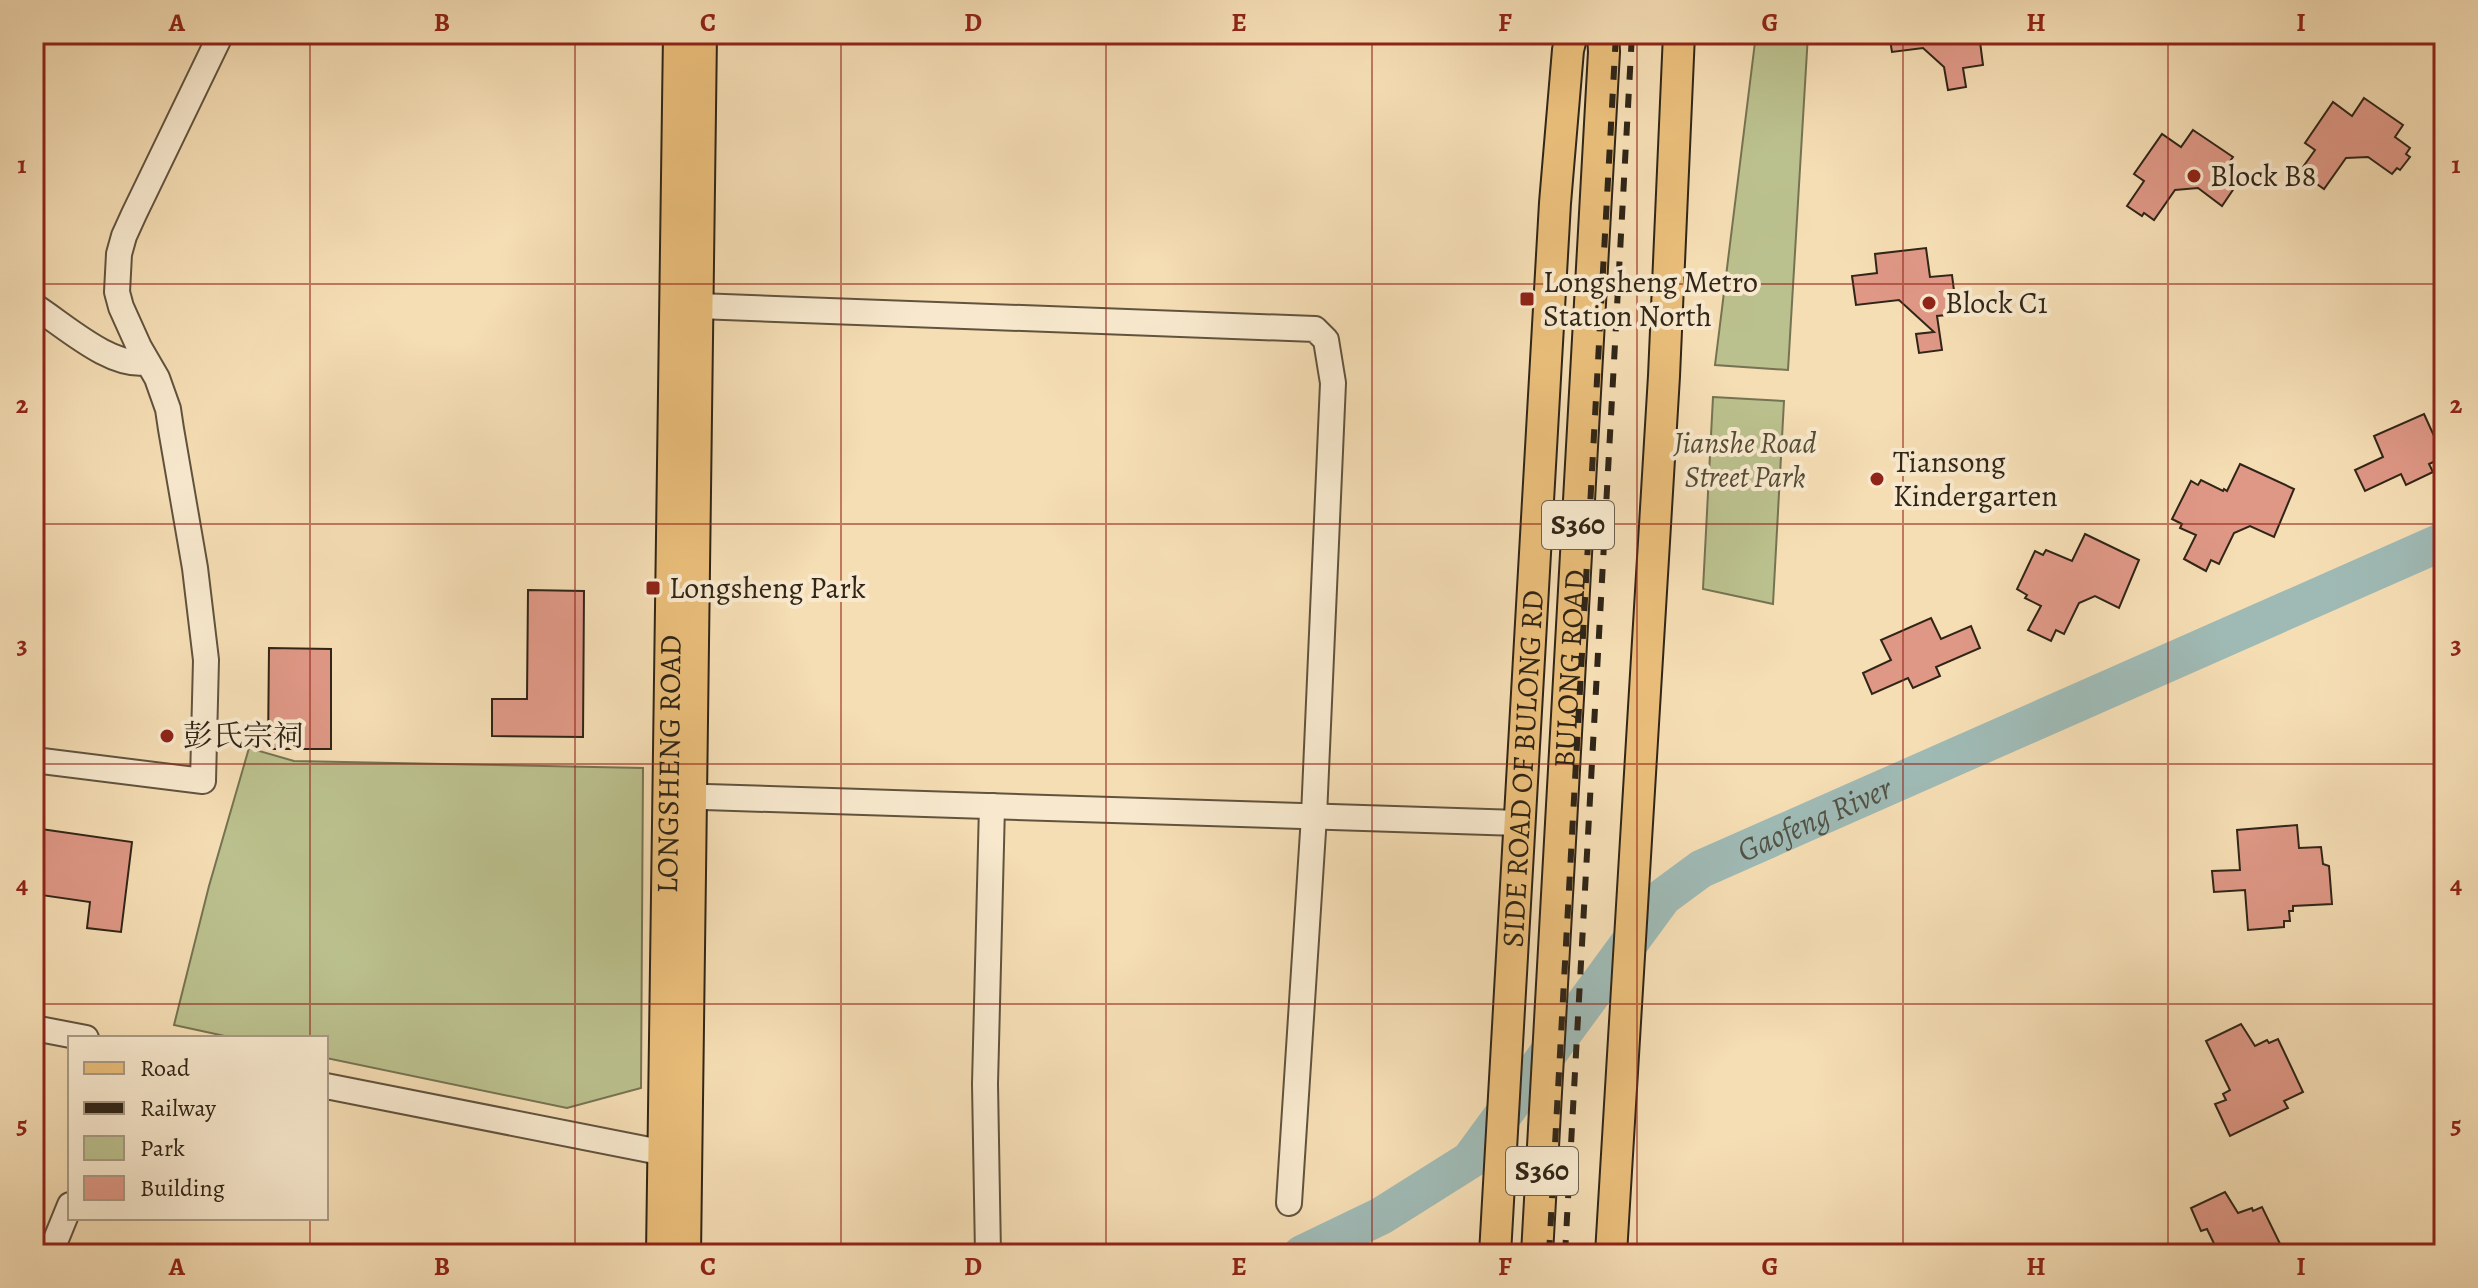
<svg xmlns="http://www.w3.org/2000/svg" width="2478" height="1288" font-family="Alegreya,'Noto Serif SC',serif">
<style>
.green{fill:#bbc18e;stroke:#767352;stroke-width:2}
.lines{fill:none;stroke-linecap:round;stroke-linejoin:round}
.river{stroke:#9fbab5;stroke-width:38}
.building{fill:#df9886;stroke:#302517;stroke-width:2}
.minor-casing{stroke:#61533e;stroke-width:28}
.major-casing{stroke:#302517;stroke-width:34}
.minor{stroke:#f8e9ce;stroke-width:24}
.major{stroke:#eabe7a;stroke-width:30}
.rail{stroke:#302517;stroke-width:6;stroke-dasharray:14 14;stroke-linecap:butt}
.grid{fill:none;stroke:#8f2418;stroke-width:2;stroke-opacity:0.55}
.poi-dot{fill:#8f2418;stroke:#f8e9ce;stroke-width:3}
.labels{text-anchor:middle;dominant-baseline:central;stroke-width:8;stroke-linejoin:round;paint-order:stroke}
.shield{fill:#f8e9ce;stroke:#6c604e;stroke-width:2}
.shield-label{font-size:28px;font-weight:bold;fill:#302517}
.poi-label{font-size:30px;fill:#302517;stroke:#f8e9ce;text-anchor:start}
.park-label{font-size:30px;font-style:italic;fill:#534c35;stroke:#f8e9ce}
.street-label{font-size:30px;fill:#302517;stroke:#f8e9ce}
.water-label{font-size:32px;font-style:italic;fill:#515246;stroke:#f8e9ce}
.neatline{fill:none;stroke:#8f2418;stroke-width:3}
.grid-label{font-size:26px;text-anchor:middle;font-weight:bold;fill:#8f2418}
</style>
<rect width="100%" height="100%" fill="#f5ddb4"/>
<filter id="stains"><feTurbulence type="fractalNoise" baseFrequency=".0025" numOctaves="4"/><feColorMatrix values="0 0 0 0 .2 0 0 0 0 .09 0 0 0 0 .02 0 0 0 .5 -.17"/></filter>
<radialGradient id="worn" r=".72"><stop offset=".6" stop-color="#630" stop-opacity="0"/><stop offset="1" stop-color="#630" stop-opacity=".3"/></radialGradient>
<g class="green">
<path d="M 1756,34 L 1808,34 L 1788,370 L 1715,365 Z"/>
<path d="M 1713,397 L 1784,401 L 1773,604 L 1703,589 Z"/>
<path d="M 249,748 L 294,761 L 643,768 L 641,1088 L 567,1108 L 326,1058 L 326,1038 L 234,1038 L 174,1025 L 209,886 Z"/>
</g>
<g class="lines">
<path class="river" id="s1" d="M 1302,1254 L 1381,1216 L 1470,1160 L 1663,897 L 1701,869 L 2444,541"/>
</g>
<g class="building">
<path d="M 1889,34 L 1979,34 L 1983,65 L 1963,68 L 1966,87 L 1948,90 L 1944,67 L 1923,48 L 1892,52 Z"/>
<path d="M 2364,98 L 2403,125 L 2395,137 L 2410,148 L 2406,154 L 2410,157 L 2400,170 L 2397,168 L 2392,174 L 2368,157 L 2346,158 L 2324,189 L 2314,182 L 2312,184 L 2298,174 L 2315,150 L 2305,143 L 2333,102 L 2352,116 Z"/>
<path d="M 2193,130 L 2233,157 L 2226,167 L 2241,178 L 2222,206 L 2198,188 L 2175,190 L 2154,220 L 2144,213 L 2142,216 L 2127,206 L 2144,181 L 2134,174 L 2162,134 L 2181,147 Z"/>
<path d="M 1926,248 L 1930,277 L 1952,275 L 1957,314 L 1937,316 L 1942,350 L 1919,353 L 1916,334 L 1934,332 L 1899,300 L 1856,305 L 1852,276 L 1877,273 L 1875,254 Z"/>
<path d="M 2424,414 L 2434,436 L 2444,431 L 2444,457 L 2429,464 L 2433,472 L 2406,485 L 2401,474 L 2365,491 L 2355,470 L 2383,457 L 2374,436 Z"/>
<path d="M 2240,464 L 2294,489 L 2274,537 L 2250,526 L 2234,533 L 2219,564 L 2211,560 L 2206,571 L 2184,559 L 2196,535 L 2180,528 L 2182,524 L 2172,519 L 2191,481 L 2198,485 L 2201,480 L 2223,491 L 2224,489 L 2227,491 Z"/>
<path d="M 2085,534 L 2139,560 L 2119,608 L 2095,596 L 2079,603 L 2064,634 L 2056,630 L 2051,641 L 2028,630 L 2041,606 L 2025,598 L 2027,595 L 2017,589 L 2035,551 L 2043,555 L 2046,550 L 2072,561 Z"/>
<path d="M 528,590 L 584,591 L 583,737 L 492,736 L 492,699 L 527,699 Z"/>
<path d="M 1931,618 L 1941,639 L 1971,626 L 1980,648 L 1936,667 L 1940,676 L 1913,688 L 1908,678 L 1872,694 L 1863,673 L 1891,660 L 1881,640 Z"/>
<path d="M 269,648 L 331,649 L 331,749 L 268,749 Z"/>
<path d="M 2297,825 L 2299,848 L 2321,847 L 2323,864 L 2329,866 L 2332,904 L 2293,906 L 2293,911 L 2289,911 L 2290,921 L 2284,921 L 2284,927 L 2248,930 L 2245,890 L 2214,892 L 2212,871 L 2240,870 L 2237,830 Z"/>
<path d="M 34,828 L 132,842 L 121,932 L 87,928 L 90,902 L 34,894 Z"/>
<path d="M 2241,1024 L 2255,1046 L 2267,1040 L 2269,1043 L 2278,1039 L 2303,1092 L 2284,1101 L 2288,1108 L 2230,1136 L 2215,1104 L 2226,1100 L 2223,1094 L 2230,1090 L 2206,1041 Z"/>
<path d="M 2225,1192 L 2238,1213 L 2252,1208 L 2253,1211 L 2262,1207 L 2285,1254 L 2219,1254 L 2207,1229 L 2201,1231 L 2191,1208 Z"/>
</g>
<g class="lines">
<defs>
<g id="minor">
<path d="M 34,306 C 63,324 111,369 147,362"/>
<path d="M 698,306 L 1315,329 L 1326,340 L 1333,383 L 1314,816 L 1289,1203"/>
<path d="M 34,760 L 203,781 L 206,660 L 195,568 L 171,429 L 168,409 L 157,378 L 139,347 L 121,307 L 117,292 L 119,254 L 124,236 L 134,214 L 221,34"/>
<path d="M 674,796 L 1519,823"/>
<path d="M 34,1028 L 86,1038"/>
<path d="M 326,1086 L 680,1156"/>
<path d="M 50,1254 L 70,1205"/>
<path d="M 988,1254 L 985,1084 L 992,806"/>
</g>
<g id="major">
<path id="s2" d="M 662,1254 L 679,34"/>
<path d="M 685,1254 L 701,34"/>
<path id="s3" d="M 1495,1254 L 1555,203 L 1568,50 L 1572,34"/>
<path id="s4" d="M 1537,1254 L 1604,52 L 1603,34"/>
<path d="M 1611,1254 L 1664,376 L 1679,34"/>
</g>
</defs>
<use href="#minor" class="minor-casing"/>
<use href="#major" class="major-casing"/>
<use href="#minor" class="minor"/>
<use href="#major" class="major"/>
<g class="rail">
<path d="M 1549,1254 L 1616,34"/>
<path d="M 1565,1254 L 1632,34"/>
</g>
</g>
<path class="grid" d="M 310,34 L 310,1038M 575,34 L 575,1254M 841,34 L 841,1254M 1106,34 L 1106,1254M 1372,34 L 1372,1254M 1637,34 L 1637,1254M 1903,34 L 1903,1254M 2168,34 L 2168,1254M 34,284 L 2444,284M 34,524 L 2444,524M 34,764 L 2444,764M 34,1004 L 2444,1004M 310,1218 L 310,1254"/>
<g class="poi-dot">
<circle cx="2194" cy="176" r="8"/>
<rect x="1519" y="291" width="16" height="16" rx="4"/>
<circle cx="1929" cy="303" r="8"/>
<circle cx="1877" cy="479" r="8"/>
<rect x="645" y="580" width="16" height="16" rx="4"/>
<circle cx="167" cy="736" r="8"/>
</g>
<g class="labels">
<g class="shield">
<rect x="1542" y="501" width="72" height="48" rx="6"/>
<rect x="1506" y="1147" width="72" height="48" rx="6"/>
</g>
<g class="shield-label">
<text x="1578" y="525">S360</text>
<text x="1542" y="1171">S360</text>
</g>
<g class="poi-label">
<text x="2210" y="176">Block B8</text>
<text x="1543" y="282">Longsheng Metro<tspan x="1543" dy="34">Station North</tspan></text>
<text x="1945" y="303">Block C1</text>
<text x="1893" y="462">Tiansong<tspan x="1893" dy="34">Kindergarten</tspan></text>
<text x="669" y="588">Longsheng Park</text>
<text x="183" y="736">彭氏宗祠</text>
</g>
<g class="park-label">
<text x="1745" y="443">Jianshe Road<tspan x="1745" dy="34">Street Park</tspan></text>
</g>
<g class="street-label">
<text stroke="none"><textPath href="#s4" startOffset="586">BULONG ROAD</textPath></text>
<text stroke="none"><textPath href="#s2" startOffset="490">LONGSHENG ROAD</textPath></text>
<text stroke="none"><textPath href="#s3" startOffset="486">SIDE ROAD OF BULONG RD</textPath></text>
</g>
<g class="water-label">
<text stroke="none"><textPath href="#s1" startOffset="690">Gaofeng River</textPath></text>
</g>
</g>
<rect width="2478" height="1288" fill="none" stroke="#f5ddb4" stroke-width="88"/>
<rect x="68" y="1036" width="260" height="184" fill="#f8e9ce" stroke="#a89b85" stroke-width="2"/>
<rect x="84" y="1062" width="40" height="12" fill="#eabe7a" stroke="#a89b85" stroke-width="2"/>
<text x="140" y="1076" font-size="24" fill="#302517">Road</text>
<rect x="84" y="1102" width="40" height="12" fill="#302517" stroke="#a89b85" stroke-width="2"/>
<text x="140" y="1116" font-size="24" fill="#302517">Railway</text>
<rect x="84" y="1136" width="40" height="24" fill="#bbc18e" stroke="#a89b85" stroke-width="2"/>
<text x="140" y="1156" font-size="24" fill="#302517">Park</text>
<rect x="84" y="1176" width="40" height="24" fill="#df9886" stroke="#a89b85" stroke-width="2"/>
<text x="140" y="1196" font-size="24" fill="#302517">Building</text>
<rect x="44" y="44" width="2390" height="1200" class="neatline"/>
<g class="grid-label">
<text x="177" y="31">A</text>
<text x="442" y="31">B</text>
<text x="708" y="31">C</text>
<text x="973" y="31">D</text>
<text x="1239" y="31">E</text>
<text x="1505" y="31">F</text>
<text x="1770" y="31">G</text>
<text x="2036" y="31">H</text>
<text x="2301" y="31">I</text>
<text x="22" y="173">1</text>
<text x="2456" y="173">1</text>
<text x="22" y="413">2</text>
<text x="2456" y="413">2</text>
<text x="22" y="653">3</text>
<text x="2456" y="653">3</text>
<text x="22" y="893">4</text>
<text x="2456" y="893">4</text>
<text x="22" y="1133">5</text>
<text x="2456" y="1133">5</text>
<text x="177" y="1275">A</text>
<text x="442" y="1275">B</text>
<text x="708" y="1275">C</text>
<text x="973" y="1275">D</text>
<text x="1239" y="1275">E</text>
<text x="1505" y="1275">F</text>
<text x="1770" y="1275">G</text>
<text x="2036" y="1275">H</text>
<text x="2301" y="1275">I</text>
</g>
<rect width="100%" height="100%" filter="url(#stains)"/>
<rect width="100%" height="100%" fill="url(#worn)"/>
</svg>
